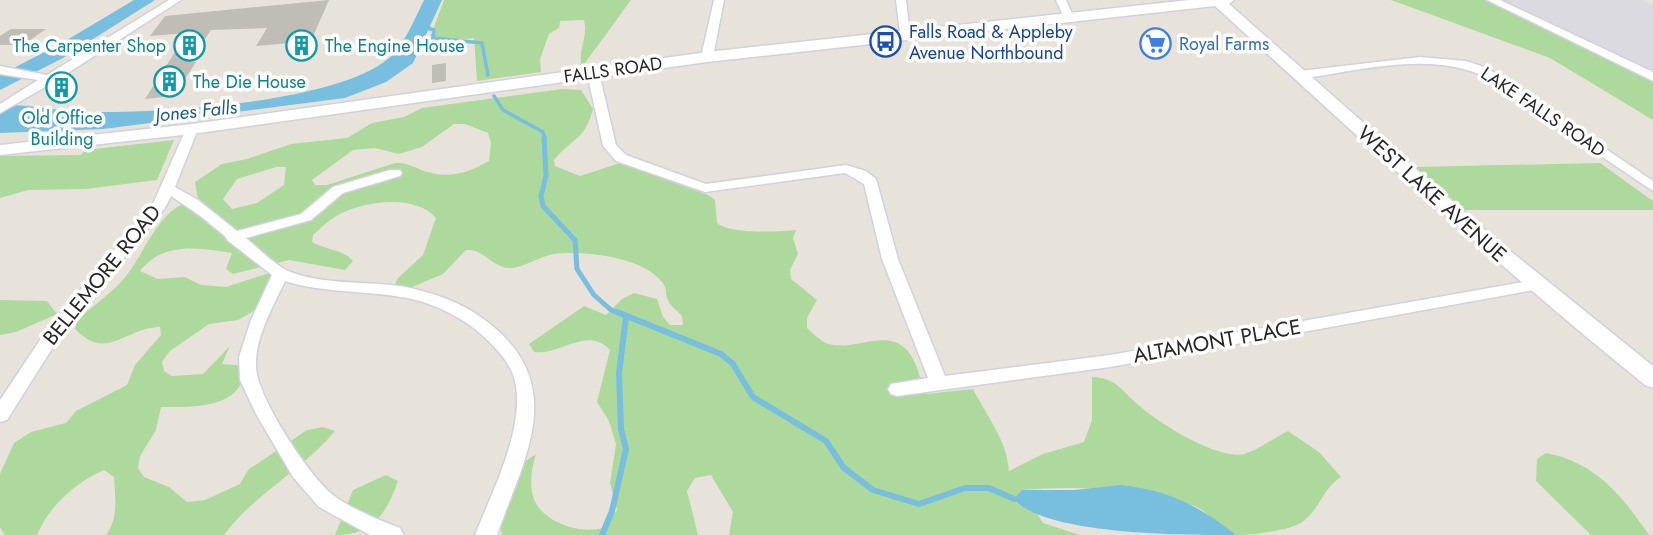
<svg xmlns="http://www.w3.org/2000/svg" width="1653" height="535" font-family="Jost,sans-serif">
<style>
.industrial{fill:#dcdae1}
.green{fill:#add99c;fill-rule:evenodd}
.water{fill:#77bedf}
.lines{fill:none;stroke-linecap:round;stroke-linejoin:round}
.stream-far2{stroke:#77bedf;stroke-width:3.5}
.stream-far1{stroke:#77bedf;stroke-width:5}
.stream{stroke:#77bedf;stroke-width:6}
.building{fill:#c0bcb6}
.street-casing{stroke:#cfd1de;stroke-width:3}
.secondary-casing{stroke:#cfd1de;stroke-width:3}
.street{fill:#fff;fill-rule:evenodd}
.secondary{fill:#fff;fill-rule:evenodd}
.labels{text-anchor:middle;dominant-baseline:central;stroke-width:7;stroke-linejoin:round;paint-order:stroke}
.far-transit-label{font-size:18px;fill:#164399;stroke:#fff;text-anchor:start}
.far-shop-label{font-size:18px;fill:#366cbe;stroke:#fff;text-anchor:start}
.far-culture-label{font-size:18px;fill:#0d838f;stroke:#fff;text-anchor:start}
.far-street-label{font-size:18px;fill:#272727;stroke:#fff}
.far-water-label{font-size:19px;font-style:italic;fill:#1c5b86;stroke:#fff}
.street-label{font-size:21px;fill:#272727;stroke:#fff}
</style>
<rect width="100%" height="100%" fill="#e8e3da"/>
<path class="industrial" d="M 1498,0 L 1643,0 L 1653,4 L 1653,75 Z"/>
<g class="green">
<path d="M 444,0 L 631,0 L 585,63 L 581,64 C 579,47 588,37 584,20 L 560,21 L 559,28 L 549,34 L 540,59 L 541,72 L 477,81 L 474,38 L 428,43 Z"/>
<path d="M 1391,0 L 1498,0 L 1653,75 L 1653,120 L 1550,58 Z"/>
<path d="M 562,89 L 581,90 L 593,109 C 585,140 572,138 554,160 L 555,166 L 580,176 L 620,163 L 708,195 L 715,200 L 717,223 C 729,234 778,232 796,230 L 793,238 L 798,254 L 790,270 L 791,279 L 817,300 L 807,318 L 807,328 C 812,332 818,339 824,342 C 849,355 885,326 907,350 C 919,364 919,380 927,394 L 973,389 C 987,417 1007,440 1009,471 L 1043,454 L 1084,442 L 1092,420 L 1092,377 C 1118,378 1122,392 1141,407 C 1160,424 1218,460 1244,454 C 1258,450 1274,438 1288,431 L 1319,452 L 1341,477 C 1322,488 1319,513 1299,524 C 1285,531 1251,535 1236,535 C 1220,530 1208,510 1192,505 C 1137,489 1078,485 1022,490 L 1043,523 L 1080,535 L 729,535 L 733,512 L 711,475 L 695,478 L 687,491 L 698,535 L 502,535 L 498,516 L 523,463 L 536,454 C 532,466 530,479 532,492 C 536,520 578,535 603,528 C 609,523 613,515 617,510 L 610,483 L 616,444 L 609,421 L 597,402 L 610,350 C 587,325 560,356 534,352 L 529,344 L 584,306 L 606,315 L 622,299 L 634,293 L 657,299 L 663,317 L 670,325 L 683,325 L 682,316 C 678,311 670,306 668,300 C 665,296 667,289 664,285 C 647,257 583,250 554,254 C 540,256 522,269 509,268 C 491,267 485,249 466,250 L 443,274 L 403,291 L 394,286 L 398,278 L 423,255 L 436,218 C 415,194 365,201 340,214 C 330,219 321,228 313,235 L 312,242 C 324,249 344,250 353,261 L 345,270 L 289,260 L 233,274 L 226,269 L 232,253 C 200,248 163,241 140,271 L 158,279 L 185,277 L 201,285 L 226,287 L 269,273 L 276,278 L 266,304 L 238,320 L 209,324 L 170,351 L 162,362 L 164,371 L 172,376 L 203,374 L 230,346 L 222,364 L 247,366 C 245,372 243,381 239,387 C 225,409 184,407 161,407 L 156,430 L 140,456 L 138,468 L 144,477 L 169,487 L 187,502 L 205,500 L 240,484 L 248,470 L 307,430 L 323,427 L 335,431 C 303,470 254,494 224,535 L 106,535 C 119,517 115,498 114,477 L 104,470 C 75,483 50,505 37,535 L 5,535 L 0,527 L 0,474 L 14,443 L 31,432 L 66,423 L 76,411 L 127,385 L 135,365 L 161,335 L 160,327 C 124,328 107,362 75,329 L 77,320 C 93,306 113,292 126,276 C 147,250 159,205 198,199 L 195,182 L 222,164 L 247,159 L 291,144 L 347,138 L 372,123 L 404,117 L 422,108 ZM 454,124 L 465,124 L 488,133 L 491,143 L 489,161 C 470,172 450,179 428,172 C 416,169 409,162 395,163 L 327,185 L 315,185 L 312,180 L 353,150 L 375,148 L 399,154 L 422,147 ZM 276,167 L 286,167 L 284,185 L 257,203 L 232,209 L 223,199 L 237,179 Z"/>
<path d="M 174,140 L 157,180 L 86,189 L 28,190 L 0,198 L 0,156 L 81,155 L 85,150 Z"/>
<path d="M 1600,163 L 1653,201 L 1653,210 L 1465,210 L 1414,167 Z"/>
<path d="M 0,300 L 47,301 L 57,314 L 16,332 L 0,335 Z"/>
<path d="M 1546,453 C 1595,462 1622,496 1649,535 L 1591,535 L 1536,481 L 1537,459 Z"/>
<path d="M 386,475 L 398,481 C 386,514 373,535 335,535 L 353,490 Z"/>
</g>
<g class="water">
<path d="M 134,0 L 155,0 L 63,58 L 0,90 L 0,75 L 62,43 Z"/>
<path d="M 424,0 L 442,0 L 413,63 L 386,82 L 345,98 L 103,129 L 0,133 L 0,105 C 31,104 60,112 91,112 C 161,113 334,103 388,59 C 404,46 415,18 424,0 Z"/>
<path d="M 1120,485 C 1168,490 1198,505 1236,535 C 1181,535 1045,535 1014,499 L 1022,490 L 1075,490 Z"/>
</g>
<g class="lines">
<g class="stream-far2">
<path d="M 424,27 L 434,30 L 433,38 L 482,43 L 488,75"/>
<path d="M 494,96 L 503,110 L 543,132 L 545,139"/>
</g>
<path class="stream-far1" d="M 544,137 L 546,176 L 541,196 L 543,206 L 575,240 L 577,269 L 594,295 L 611,310 L 621,314"/>
<g class="stream">
<path d="M 617,312 L 721,354 L 733,364 L 753,397 L 826,441 L 844,468 L 873,490 L 919,504 L 965,488 L 989,488 L 1014,499"/>
<path d="M 602,535 L 612,511 L 626,449 L 621,429 L 619,373 L 626,317"/>
</g>
</g>
<g class="building">
<path d="M 329,0 L 307,50 L 286,52 L 290,43 L 256,46 L 267,28 L 211,30 L 190,62 L 196,62 L 174,96 L 145,99 L 187,33 L 150,36 L 165,16 Z"/>
<path d="M 11,29 L 46,29 L 23,45 L 0,45 L 0,36 Z"/>
<path d="M 446,63 L 446,81 L 432,83 L 432,65 Z"/>
</g>
<g class="lines">
<defs>
<g id="street">
<path d="M 169,0 L 181,0 L 54,82 L 0,113 L 0,104 L 38,80 L 0,74 L 0,66 L 47,75 Z"/>
<path d="M 714,0 L 724,0 L 713,57 L 707,60 L 701,57 Z"/>
<path d="M 896,0 L 906,0 L 910,35 L 900,33 Z"/>
<path d="M 1056,0 L 1066,0 L 1073,16 L 1072,18 L 1064,18 Z"/>
<path d="M 1487,0 L 1500,0 L 1653,72 L 1653,81 Z"/>
<path d="M 1420,57 L 1466,61 L 1487,68 L 1653,181 L 1653,191 L 1479,74 C 1423,52 1357,71 1300,79 L 1294,75 L 1300,71 Z"/>
<path d="M 593,69 L 599,73 L 616,145 L 626,155 L 706,184 L 846,165 L 866,171 L 876,179 L 898,259 L 945,376 L 1110,355 L 1534,280 L 1542,285 L 1534,290 L 1110,367 L 897,396 L 891,394 L 888,389 L 891,384 L 928,378 L 882,259 L 864,184 L 845,173 L 705,192 L 616,161 L 603,146 L 587,73 Z"/>
<path d="M 192,125 L 198,129 L 175,187 L 198,200 L 237,231 L 301,214 L 333,187 L 390,170 L 400,170 L 402,173 L 400,176 L 343,193 L 311,220 L 246,238 C 259,249 274,264 288,271 C 323,285 363,281 400,286 C 434,292 470,305 496,329 C 567,391 522,463 497,535 L 475,535 C 492,492 531,417 512,372 C 505,357 494,346 482,335 C 463,318 437,305 412,299 C 370,290 326,294 285,281 C 273,307 255,337 256,367 C 257,397 309,476 333,495 C 353,510 377,519 400,528 L 404,535 L 370,535 L 319,507 L 293,477 L 256,414 L 240,380 L 239,357 L 251,320 L 272,275 L 227,240 L 225,236 L 199,215 L 171,196 L 165,208 L 60,336 L 7,420 L 0,422 L 0,400 L 48,328 L 153,204 L 186,129 Z"/>
</g>
<path id="secondary" d="M 1189,0 L 1234,0 L 1229,4 L 1493,237 L 1653,366 L 1653,388 L 1645,385 C 1496,265 1356,135 1215,6 L 707,62 L 192,134 L 0,155 L 0,145 L 192,124 L 707,52 Z"/>
</defs>
<use href="#street" class="street-casing"/>
<use href="#secondary" class="secondary-casing"/>
<use href="#street" class="street"/>
<use href="#secondary" class="secondary"/>
</g>
<defs>
<symbol id="bus-ring" viewBox="-11 -11 22 22"><circle r="9.5" fill="#fff" stroke="#1a4fb4" stroke-width="1.5"/><path d="M-5-6H5V4H4V6H2V4H-2V6H-4V4H-5ZM-3.5-4V0h7V-4ZM-3.5 1.2v1.5H-2V1.2ZM2 1.2v1.5H3.5V1.2Z" fill="#1a4fb4"/></symbol>
<symbol id="supermarket-ring" viewBox="-11 -11 22 22"><circle r="9.5" fill="#fff" stroke="#3f7fe0" stroke-width="1.5"/><path d="M-6-5.5h2.5l.6 2H6L4.5 2H-2.5L-4.4-4H-6ZM-1.5 3.2a1.3 1.3 0 1 0 .1 0ZM3 3.2a1.3 1.3 0 1 0 .1 0Z" fill="#3f7fe0"/></symbol>
<symbol id="building-ring" viewBox="-11 -11 22 22"><circle r="9.5" fill="#fff" stroke="#0f9aa8" stroke-width="1.5"/><path d="M-4-6H4V6H1V3H-1V6H-4ZM-2.5-4.3h1.7v1.8h-1.7ZM.8-4.3h1.7v1.8H.8ZM-2.5-1h1.7V.8h-1.7ZM.8-1h1.7V.8H.8Z" fill="#0f9aa8"/></symbol>
</defs>
<g fill-rule="evenodd">
<use href="#bus-ring" x="868" y="24" width="35" height="35"/>
<use href="#supermarket-ring" x="1138" y="26" width="35" height="35"/>
<use href="#building-ring" x="172" y="28" width="35" height="35"/>
<use href="#building-ring" x="284" y="28" width="35" height="35"/>
<use href="#building-ring" x="152" y="64" width="35" height="35"/>
<use href="#building-ring" x="44" y="70" width="35" height="35"/>
</g>
<g class="labels">
<g class="far-transit-label">
<text x="909" y="32">Falls Road &amp; Appleby<tspan x="909" dy="21">Avenue Northbound</tspan></text>
</g>
<g class="far-shop-label">
<text x="1179" y="44">Royal Farms</text>
</g>
<g class="far-culture-label">
<text x="166" y="46" text-anchor="end">The Carpenter Shop</text>
<text x="325" y="46">The Engine House</text>
<text x="193" y="82">The Die House</text>
<text x="62" y="118" text-anchor="middle">Old Office<tspan x="62" dy="21">Building</tspan></text>
</g>
<g class="far-street-label">
<text transform="translate(613 70) rotate(-8)">FALLS ROAD</text>
<text transform="translate(1543 112) rotate(34)">LAKE FALLS ROAD</text>
</g>
<g class="far-water-label">
<text transform="translate(196 111) rotate(-6)">Jones Falls</text>
</g>
<g class="street-label">
<text transform="translate(1432 194) rotate(42)">WEST LAKE AVENUE</text>
<text transform="translate(102 275) rotate(-51)">BELLEMORE ROAD</text>
<text transform="translate(1217 341) rotate(-10)">ALTAMONT PLACE</text>
</g>
</g>
</svg>
